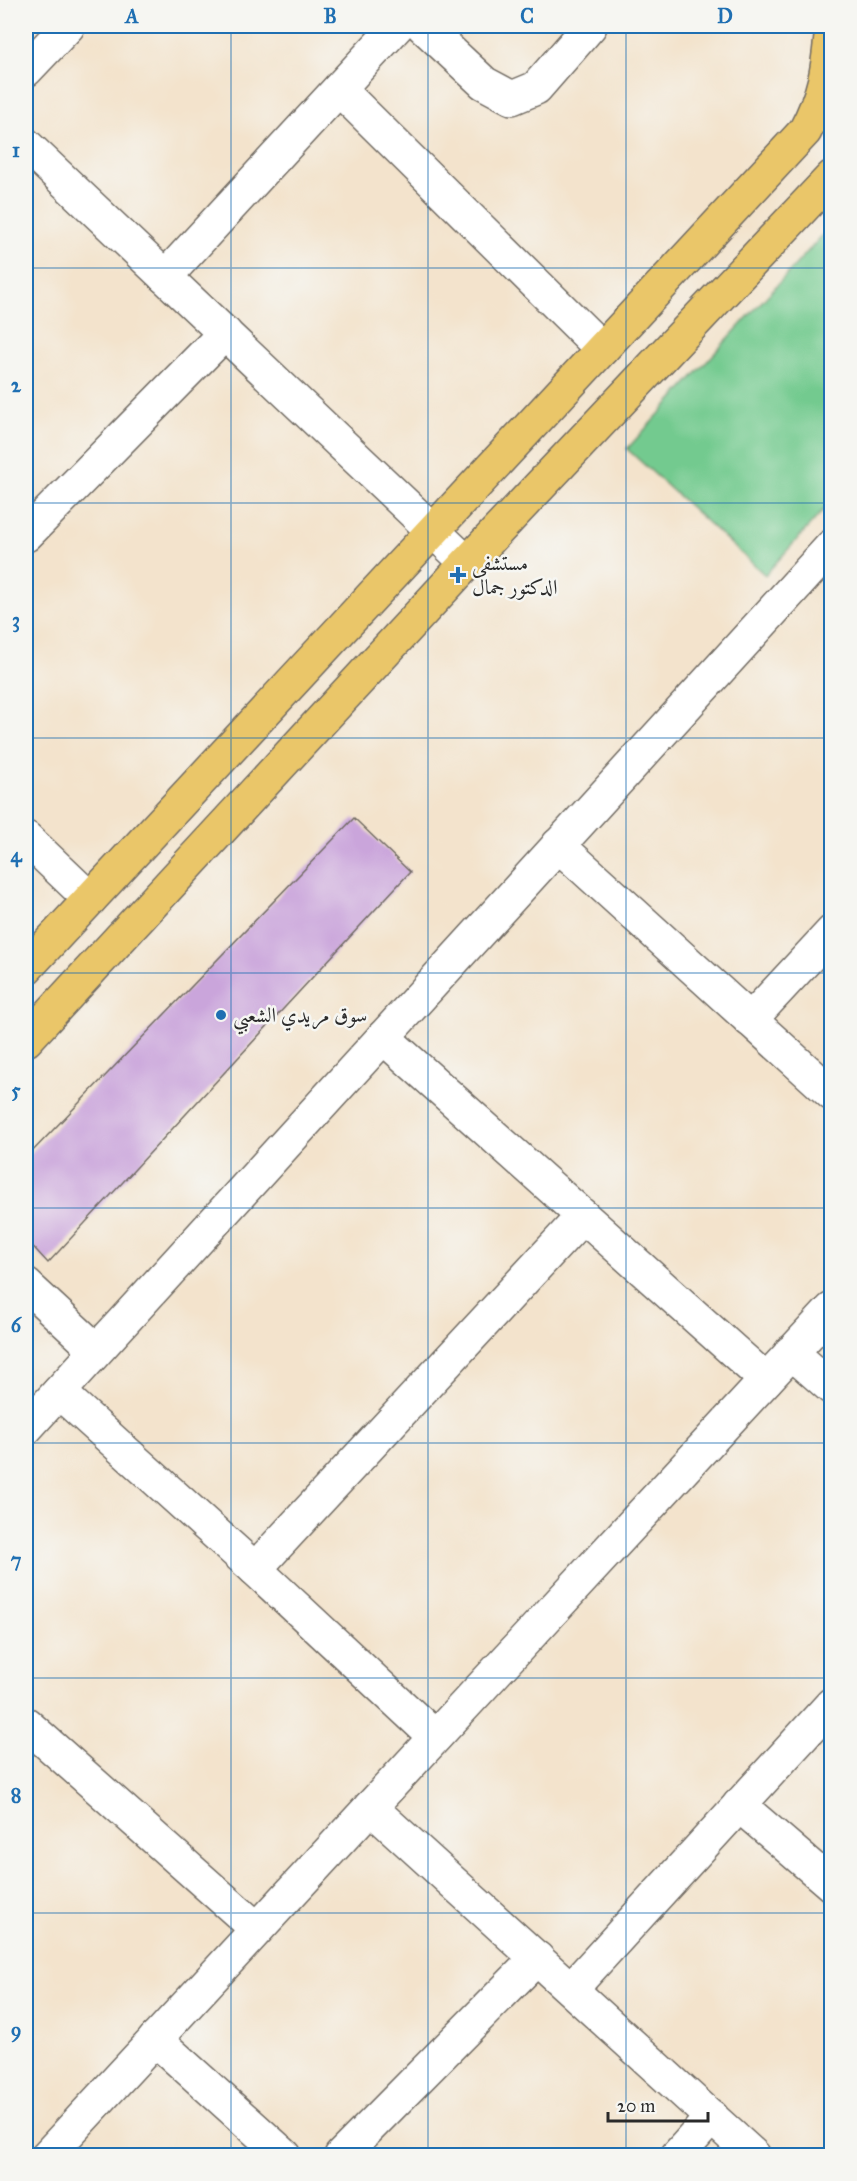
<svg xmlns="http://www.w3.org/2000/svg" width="857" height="2181" font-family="'IM FELL Great Primer',Amiri,serif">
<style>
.green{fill:#73ca8f;stroke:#4f7a5d;stroke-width:1.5}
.building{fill:#caa5db}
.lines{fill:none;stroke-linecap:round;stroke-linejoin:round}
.minor-casing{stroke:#716b63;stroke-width:36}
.major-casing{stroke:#716b63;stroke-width:36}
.minor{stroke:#fff;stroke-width:33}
.major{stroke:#eac669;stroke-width:33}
.grid{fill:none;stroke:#1f6fb2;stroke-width:1.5;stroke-opacity:0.55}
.poi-dot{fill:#1f6fb2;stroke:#f6f6f2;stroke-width:2}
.labels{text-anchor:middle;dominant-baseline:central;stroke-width:5;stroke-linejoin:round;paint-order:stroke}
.poi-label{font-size:21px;fill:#2b2b2b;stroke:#f6f6f2;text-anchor:start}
.neatline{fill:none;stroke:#1f6fb2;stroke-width:2}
.grid-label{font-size:20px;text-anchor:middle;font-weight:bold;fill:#1f6fb2}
</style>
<rect width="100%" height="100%" fill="#f6f6f2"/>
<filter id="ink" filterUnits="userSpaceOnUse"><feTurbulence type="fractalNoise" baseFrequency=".0167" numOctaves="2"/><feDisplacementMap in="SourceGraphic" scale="12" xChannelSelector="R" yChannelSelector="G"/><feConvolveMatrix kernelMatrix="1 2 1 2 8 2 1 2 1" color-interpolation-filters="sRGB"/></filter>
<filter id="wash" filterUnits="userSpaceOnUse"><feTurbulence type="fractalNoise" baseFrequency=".008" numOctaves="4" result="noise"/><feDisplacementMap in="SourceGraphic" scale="24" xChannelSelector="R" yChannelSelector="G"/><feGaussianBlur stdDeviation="1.35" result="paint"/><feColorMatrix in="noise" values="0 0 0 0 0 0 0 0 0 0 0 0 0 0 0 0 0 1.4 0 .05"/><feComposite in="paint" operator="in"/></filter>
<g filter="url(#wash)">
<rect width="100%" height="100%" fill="#f3e3cc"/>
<path class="green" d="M 831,226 L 831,502 L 765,575 L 627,449 Z"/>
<g id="blocks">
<path class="building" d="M 354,818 L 410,872 L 48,1263 L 26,1239 L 26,1158 Z"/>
</g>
</g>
<g filter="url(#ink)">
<use href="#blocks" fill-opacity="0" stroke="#716b63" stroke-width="1.5"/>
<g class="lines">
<defs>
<g id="minor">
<path d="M 423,26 L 484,83 L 512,98 L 536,88 L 590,26"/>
<path d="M 26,70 L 68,26"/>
<path d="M 339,89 L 602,349"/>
<path d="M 26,145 L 467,563"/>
<path d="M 165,277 L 397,26"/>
<path d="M 26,535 L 225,333"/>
<path d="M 26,838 L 90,899"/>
<path d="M 558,845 L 832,1094"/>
<path d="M 750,1020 L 832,932"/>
<path d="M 383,1037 L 766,1380"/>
<path d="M 26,1285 L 96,1350"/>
<path d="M 791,1352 L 832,1388"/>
<path d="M 59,1392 L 255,1569 L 435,1737"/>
<path d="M 26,1428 L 832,546"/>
<path d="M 255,1569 L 583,1216"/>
<path d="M 26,1724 L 257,1929"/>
<path d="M 739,1805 L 832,1885"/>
<path d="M 370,1807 L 754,2156"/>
<path d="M 571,1989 L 832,1704"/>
<path d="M 155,2039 L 285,2156"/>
<path d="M 47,2156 L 832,1309"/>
<path d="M 341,2156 L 537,1958"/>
<path d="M 677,2156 L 712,2117"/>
</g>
<g id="major">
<path d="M 26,968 L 805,131 C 825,94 828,69 832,27"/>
<path d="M 26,1040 L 467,563 L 832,177"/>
</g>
</defs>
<use href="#minor" class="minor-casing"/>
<use href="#major" class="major-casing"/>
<use href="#minor" class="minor"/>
<use href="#major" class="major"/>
</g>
</g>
<path class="grid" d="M 231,26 L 231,2156M 428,26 L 428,2156M 626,26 L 626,2156M 26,268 L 832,268M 26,503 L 832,503M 26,738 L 832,738M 26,973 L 832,973M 26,1208 L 832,1208M 26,1443 L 832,1443M 26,1678 L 832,1678M 26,1913 L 832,1913"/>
<g class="poi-dot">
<path d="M455 566h6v6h6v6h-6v6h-6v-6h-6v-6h6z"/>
<circle cx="221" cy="1015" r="6"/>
</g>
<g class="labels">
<g class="poi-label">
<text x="472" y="563">مستشفى<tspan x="472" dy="24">الدكتور جمال</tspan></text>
<text x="233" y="1015">سوق مريدي الشعبي</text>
</g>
</g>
<rect width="857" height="2181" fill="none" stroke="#f6f6f2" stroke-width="66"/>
<path d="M608 2112v9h100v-9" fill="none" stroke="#2b2b2b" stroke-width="3"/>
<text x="617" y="2112" font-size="18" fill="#2b2b2b" stroke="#f6f6f2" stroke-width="4.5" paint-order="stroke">20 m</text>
<rect x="33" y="33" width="791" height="2115" class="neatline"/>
<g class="grid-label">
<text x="132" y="23">A</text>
<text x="330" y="23">B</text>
<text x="527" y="23">C</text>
<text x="725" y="23">D</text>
<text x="16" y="157">1</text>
<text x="16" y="392">2</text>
<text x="16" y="627">3</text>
<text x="16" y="862">4</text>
<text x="16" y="1097">5</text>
<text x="16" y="1332">6</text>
<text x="16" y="1567">7</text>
<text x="16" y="1802">8</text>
<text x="16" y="2037">9</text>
</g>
</svg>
